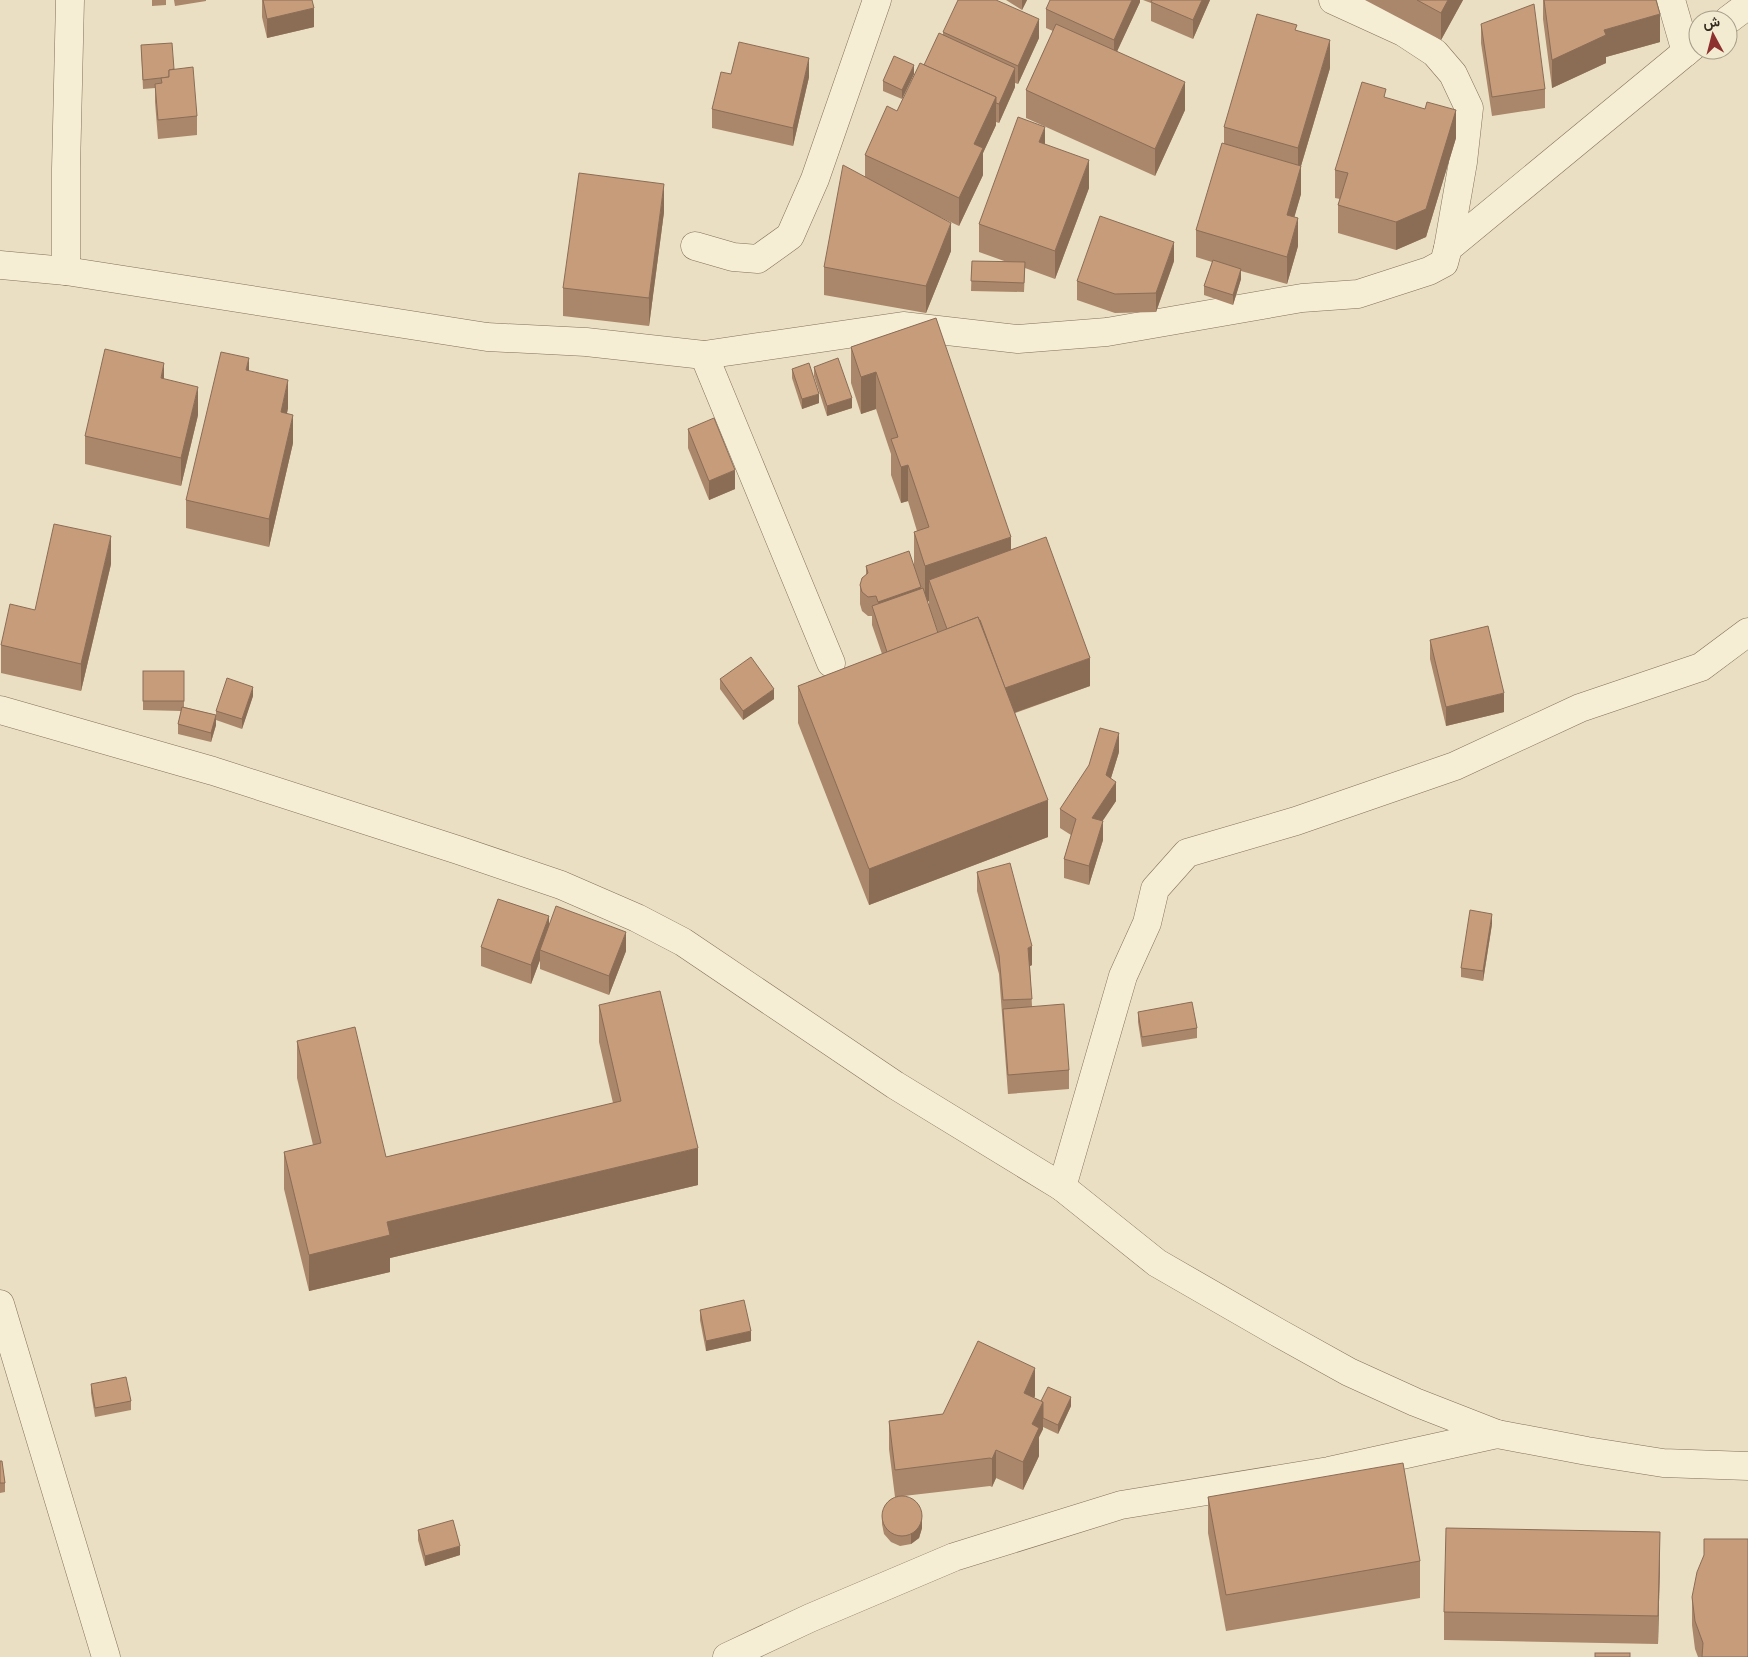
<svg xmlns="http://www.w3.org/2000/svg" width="1748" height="1657" font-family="'Libre Baskerville',Vazirmatn,serif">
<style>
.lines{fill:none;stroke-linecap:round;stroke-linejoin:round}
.minor-casing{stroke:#83715b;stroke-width:29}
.minor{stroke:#f6edd5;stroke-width:28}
.wall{fill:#aa866a;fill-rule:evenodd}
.shaded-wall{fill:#8b6d56}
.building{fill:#c69c7b;stroke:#8b6d56}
</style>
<rect width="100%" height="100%" fill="#eadfc2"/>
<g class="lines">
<defs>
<g id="minor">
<path d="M 1333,0 L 1403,32 L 1435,53 L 1453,74 L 1469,108 L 1463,162 L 1448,248"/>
<path d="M 1671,0 L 1686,52"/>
<path d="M 1728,20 L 1748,5"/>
<path d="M 695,246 L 733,257 L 758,259 L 790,236 L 815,179 L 877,0"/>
<path d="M 0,265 L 66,271 L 487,337 L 586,342 L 704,355 L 903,326 L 1018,339 L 1107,332 L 1302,298 L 1358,294 L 1429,271 L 1444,263 L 1448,248 L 1698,42"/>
<path d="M 66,271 L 66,169 L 70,0"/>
<path d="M 704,355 L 831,663"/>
<path d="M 0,710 L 213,771 L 458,850 L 561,885 L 637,918 L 683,942 L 895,1085 L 1062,1187 L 1157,1263 L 1277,1332 L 1349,1372 L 1415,1402 L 1497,1434 L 1587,1451 L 1663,1463 L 1748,1466"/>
<path d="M 1062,1187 L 1123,976 L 1147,923 L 1155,889 L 1187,853 L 1296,821 L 1455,766 L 1580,708 L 1701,667 L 1748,632"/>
<path d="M 0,1304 L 106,1657"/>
<path d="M 727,1657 L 810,1618 L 954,1557 L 1121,1505 L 1329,1471 L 1497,1434"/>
</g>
</defs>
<use href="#minor" class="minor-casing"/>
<use href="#minor" class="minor"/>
</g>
<g class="wall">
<path d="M 152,0 L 166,0 L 166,5 L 152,6 Z"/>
<path d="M 174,0 L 206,0 L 206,1 L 175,6 Z"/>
<path d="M 262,0 L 312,0 L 314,27 L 267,38 L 262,17 Z"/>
<path d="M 1006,0 L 1027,0 L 1022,10 Z"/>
<path d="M 1140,0 L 1140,2 L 1117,51 L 1185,110 L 1155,176 L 1026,118 L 1026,90 L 1053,31 L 1046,28 L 1046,9 Z"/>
<path d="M 1143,0 L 1210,0 L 1193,39 L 1151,21 L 1151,3 Z"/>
<path d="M 1365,0 L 1463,0 L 1441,40 Z"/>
<path d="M 1543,0 L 1656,0 L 1660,42 L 1606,57 L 1606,63 L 1552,88 L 1543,19 Z"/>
<path d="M 1481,24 L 1545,89 L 1545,108 L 1492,116 L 1481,43 Z"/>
<path d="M 943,32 L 1039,38 L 1018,84 L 1015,83 L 1015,87 L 999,123 L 996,122 L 996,125 L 983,153 L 983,175 L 959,226 L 940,217 L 951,251 L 926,313 L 824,295 L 824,267 L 865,177 L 865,155 L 897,111 L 924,65 L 943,35 Z"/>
<path d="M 141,45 L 174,69 L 197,116 L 197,135 L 158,139 L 155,102 L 155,88 L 143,89 Z"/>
<path d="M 1330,68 L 1301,166 L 1301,194 L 1294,217 L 1298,246 L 1287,284 L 1241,271 L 1241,279 L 1233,305 L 1204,295 L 1204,286 L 1212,262 L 1196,257 L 1196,230 L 1224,143 L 1224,127 Z"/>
<path d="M 731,74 L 809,77 L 793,146 L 712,128 L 712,109 Z"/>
<path d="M 914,74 L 902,99 L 883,91 L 883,81 Z"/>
<path d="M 1386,98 L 1456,138 L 1426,237 L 1396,250 L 1338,233 L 1338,205 L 1340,199 L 1335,198 L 1335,170 Z"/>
<path d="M 1045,145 L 1089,188 L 1055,279 L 1025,268 L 1024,292 L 971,291 L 972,261 L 1007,262 L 979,252 L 979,224 Z"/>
<path d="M 664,212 L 649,326 L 563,316 L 563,288 Z"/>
<path d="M 1174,261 L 1156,312 L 1115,313 L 1077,300 L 1077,281 Z"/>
<path d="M 936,318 L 1011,550 L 1090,686 L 1015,713 L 1048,837 L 869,905 L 798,723 L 798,686 L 882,654 L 872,625 L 872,616 L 868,616 L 862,611 L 860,604 L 860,585 L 866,575 L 866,566 L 914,564 L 914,532 L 917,531 L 908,501 L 901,503 L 891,475 L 891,454 L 876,409 L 861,414 L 851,383 L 851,347 ZM 929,601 L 929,608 L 938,632 L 938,633 L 927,602 Z"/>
<path d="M 814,367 L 852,408 L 827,416 L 814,376 Z"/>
<path d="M 792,369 L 819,403 L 802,409 L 792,378 Z"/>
<path d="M 249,371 L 288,408 L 287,413 L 293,443 L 269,547 L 186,528 L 186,500 Z"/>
<path d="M 164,379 L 198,415 L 181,486 L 85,464 L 85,436 Z"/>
<path d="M 688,429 L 735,489 L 709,500 L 688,448 Z"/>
<path d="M 111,564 L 81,691 L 1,673 L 1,645 L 35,610 Z"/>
<path d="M 1430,640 L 1504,712 L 1446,726 L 1430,659 Z"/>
<path d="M 143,671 L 184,671 L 184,707 L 216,715 L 216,711 L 253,696 L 242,729 L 216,720 L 216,725 L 211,742 L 178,734 L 178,724 L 181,711 L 143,710 Z"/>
<path d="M 720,679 L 774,699 L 743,720 L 720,689 Z"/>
<path d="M 1119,752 L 1111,778 L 1116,801 L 1102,821 L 1103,840 L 1089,885 L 1064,878 L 1064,859 L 1071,835 L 1060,828 L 1060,809 Z"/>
<path d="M 977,872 L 1032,965 L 1030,966 L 1032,1006 L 1069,1070 L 1069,1089 L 1008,1094 L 999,974 L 977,891 Z"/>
<path d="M 1492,924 L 1483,981 L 1461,977 L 1461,968 Z"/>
<path d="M 549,925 L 626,951 L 609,995 L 540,969 L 540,960 L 531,984 L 481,966 L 481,947 Z"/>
<path d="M 599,1005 L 698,1185 L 390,1258 L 390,1272 L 309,1291 L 284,1189 L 284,1152 L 313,1145 L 297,1078 L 297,1041 L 386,1157 L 613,1103 L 599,1042 Z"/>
<path d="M 1138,1012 L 1197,1028 L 1197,1038 L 1142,1047 L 1138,1022 Z"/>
<path d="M 700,1310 L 751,1341 L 706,1351 L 700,1320 Z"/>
<path d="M 91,1384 L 131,1401 L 131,1410 L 95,1417 L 91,1393 Z"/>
<path d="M 1035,1396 L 1034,1398 L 1041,1401 L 1071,1406 L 1058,1434 L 1043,1427 L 1043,1429 L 1039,1437 L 1039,1456 L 1023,1490 L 996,1478 L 992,1487 L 990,1486 L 895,1497 L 889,1449 L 889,1421 L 943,1414 Z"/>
<path d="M 0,1461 L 5,1483 L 5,1492 L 0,1493 Z"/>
<path d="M 1208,1497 L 1420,1561 L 1420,1598 L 1226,1631 L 1208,1533 Z"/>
<path d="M 882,1515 L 922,1528 L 919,1538 L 911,1544 L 900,1546 L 891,1542 L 884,1534 L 882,1524 Z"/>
<path d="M 418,1530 L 460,1555 L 425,1566 L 418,1540 Z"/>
<path d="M 1660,1560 L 1658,1644 L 1444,1640 L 1444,1612 Z"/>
<path d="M 1692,1597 L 1748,1657 L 1698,1657 L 1695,1649 L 1692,1625 Z"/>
</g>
<g class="shaded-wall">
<path d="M 1022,0 L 1027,0 L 1022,10 Z"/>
<path d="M 1132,0 L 1140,0 L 1140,2 L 1114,58 L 1114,40 Z"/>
<path d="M 1202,0 L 1210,0 L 1193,39 L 1193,20 Z"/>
<path d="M 1448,0 L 1463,0 L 1441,40 L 1441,13 Z"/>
<path d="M 314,8 L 314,27 L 267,38 L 267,19 Z"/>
<path d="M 1660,14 L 1660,42 L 1606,57 L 1606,63 L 1552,88 L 1552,60 L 1604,30 Z"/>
<path d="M 1039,19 L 1039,38 L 1018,84 L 1018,66 Z"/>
<path d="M 1330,40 L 1330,68 L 1298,176 L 1298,148 Z"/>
<path d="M 809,58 L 809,77 L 793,146 L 793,128 Z"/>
<path d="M 914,65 L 914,74 L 902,99 L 902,90 Z"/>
<path d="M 1015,68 L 1015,87 L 999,123 L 999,104 Z"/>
<path d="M 1185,82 L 1185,110 L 1155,176 L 1155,149 Z"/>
<path d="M 996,97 L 996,125 L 983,153 L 983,175 L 959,226 L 959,198 L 974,144 Z"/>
<path d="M 1456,110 L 1456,138 L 1426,237 L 1396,250 L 1396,222 Z"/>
<path d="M 1045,127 L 1045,155 L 1039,142 Z"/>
<path d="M 1089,160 L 1089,188 L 1055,279 L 1055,251 Z"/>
<path d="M 1301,166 L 1301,194 L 1287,243 L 1287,215 Z"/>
<path d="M 664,184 L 664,212 L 649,326 L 649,298 Z"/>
<path d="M 1298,218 L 1298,246 L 1287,284 L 1287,257 Z"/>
<path d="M 951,223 L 951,251 L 926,313 L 926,286 Z"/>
<path d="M 1174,242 L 1174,261 L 1156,312 L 1156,293 Z"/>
<path d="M 1241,269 L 1241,279 L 1233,305 L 1233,295 Z"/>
<path d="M 249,358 L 249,386 L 246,370 Z"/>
<path d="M 164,363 L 164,391 L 161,378 Z"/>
<path d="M 876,372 L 876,409 L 861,414 L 861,377 Z"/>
<path d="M 288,380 L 288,408 L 281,440 L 281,412 Z"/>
<path d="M 198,387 L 198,415 L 181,486 L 181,458 Z"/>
<path d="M 819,394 L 819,403 L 802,409 L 802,399 Z"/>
<path d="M 852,398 L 852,408 L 827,416 L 827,406 Z"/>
<path d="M 293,415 L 293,443 L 269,547 L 269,519 Z"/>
<path d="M 908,465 L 908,501 L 901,503 L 901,467 Z"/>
<path d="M 735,470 L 735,489 L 709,500 L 709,481 Z"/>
<path d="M 111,536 L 111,564 L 81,691 L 81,664 Z"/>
<path d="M 1011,537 L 1011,574 L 929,580 L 929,601 L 925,603 L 925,566 Z"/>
<path d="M 921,587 L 921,606 L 878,621 L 878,602 Z"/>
<path d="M 1090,658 L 1090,686 L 1005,716 L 1005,688 Z"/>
<path d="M 253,687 L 253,696 L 242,729 L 242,719 Z"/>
<path d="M 774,689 L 774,699 L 743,720 L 743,711 Z"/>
<path d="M 1504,693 L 1504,712 L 1446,726 L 1446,707 Z"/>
<path d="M 216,715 L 216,725 L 211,742 L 211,733 Z"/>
<path d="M 1119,733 L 1119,752 L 1106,794 L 1106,775 Z"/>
<path d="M 1116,782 L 1116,801 L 1092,837 L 1092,818 Z"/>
<path d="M 1048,800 L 1048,837 L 869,905 L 869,869 Z"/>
<path d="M 1103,821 L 1103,840 L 1089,885 L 1089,866 Z"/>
<path d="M 1492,914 L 1492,924 L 1483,981 L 1483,971 Z"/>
<path d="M 549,916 L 549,935 L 540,950 L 540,960 L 531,984 L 531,965 Z"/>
<path d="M 626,932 L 626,951 L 609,995 L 609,976 Z"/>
<path d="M 1032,946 L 1032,965 L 1028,967 L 1028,948 Z"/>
<path d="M 698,1148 L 698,1185 L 390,1258 L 390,1272 L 309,1291 L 309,1255 L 387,1222 Z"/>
<path d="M 751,1331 L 751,1341 L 706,1351 L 706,1341 Z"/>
<path d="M 1035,1368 L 1035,1396 L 1024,1421 L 1024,1393 Z"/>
<path d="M 1071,1397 L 1071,1406 L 1058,1434 L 1058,1425 Z"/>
<path d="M 1043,1402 L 1043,1429 L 1039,1437 L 1039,1456 L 1023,1490 L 1023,1462 L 1032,1424 Z"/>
<path d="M 996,1450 L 996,1478 L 992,1487 L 992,1459 Z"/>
<path d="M 922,1518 L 922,1528 L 919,1538 L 911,1544 L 911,1534 Z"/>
<path d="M 1660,1532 L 1660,1560 L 1658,1644 L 1658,1616 Z"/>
<path d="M 460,1546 L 460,1555 L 425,1566 L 425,1556 Z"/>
</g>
<g class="building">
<path d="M 263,0 L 312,0 L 314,8 L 267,19 Z"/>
<path d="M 958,0 L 996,0 L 1039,19 L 1018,66 L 943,32 Z"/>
<path d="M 1050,0 L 1132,0 L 1114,40 L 1046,9 Z"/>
<path d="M 1152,0 L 1202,0 L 1193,20 L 1151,2 Z"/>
<path d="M 1417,0 L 1448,0 L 1441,13 Z"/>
<path d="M 1544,0 L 1656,0 L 1660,14 L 1604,30 L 1606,35 L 1552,60 Z"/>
<path d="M 1534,4 L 1545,89 L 1492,97 L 1481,24 Z"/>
<path d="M 1257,14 L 1297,25 L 1295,30 L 1330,40 L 1298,148 L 1224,127 Z"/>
<path d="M 1056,24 L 1185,82 L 1155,149 L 1026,90 Z"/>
<path d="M 939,33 L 1015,68 L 999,104 L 996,103 L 996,97 L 924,65 Z"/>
<path d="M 739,42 L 809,58 L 793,128 L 712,109 L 721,72 L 731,74 Z"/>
<path d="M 172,43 L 174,69 L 169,70 L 169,77 L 143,80 L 141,45 Z"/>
<path d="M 894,56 L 914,65 L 902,90 L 883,81 Z"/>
<path d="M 920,63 L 996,97 L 974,144 L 983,148 L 959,198 L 865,155 L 887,106 L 897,111 Z"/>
<path d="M 193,67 L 197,116 L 158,120 L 155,84 L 162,83 L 161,78 L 169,77 L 169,70 Z"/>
<path d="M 1362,82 L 1386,89 L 1384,97 L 1425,109 L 1427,102 L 1456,110 L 1426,209 L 1396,222 L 1338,205 L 1348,173 L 1335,170 Z"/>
<path d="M 1018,117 L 1045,127 L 1039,142 L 1089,160 L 1055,251 L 979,224 Z"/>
<path d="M 1222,143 L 1301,166 L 1287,215 L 1298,218 L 1287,257 L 1196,230 Z"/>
<path d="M 843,165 L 951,223 L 926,286 L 824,267 Z"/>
<path d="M 579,173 L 664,184 L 649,298 L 563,288 Z"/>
<path d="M 1100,216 L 1174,242 L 1156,293 L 1115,294 L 1077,281 Z"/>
<path d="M 1213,260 L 1241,269 L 1233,295 L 1204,286 Z"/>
<path d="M 972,261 L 1025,262 L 1024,283 L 971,281 Z"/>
<path d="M 936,318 L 1011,537 L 925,566 L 914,532 L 929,527 L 908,465 L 901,467 L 891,439 L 898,437 L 876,372 L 861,377 L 851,347 Z"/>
<path d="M 105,349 L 164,363 L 161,378 L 198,387 L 181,458 L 85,436 Z"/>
<path d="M 221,352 L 249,358 L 246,370 L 288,380 L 281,412 L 293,415 L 269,519 L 186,500 Z"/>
<path d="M 838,358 L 852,398 L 827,406 L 814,367 Z"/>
<path d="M 809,363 L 819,394 L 802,399 L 792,369 Z"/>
<path d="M 714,418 L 735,470 L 709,481 L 688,429 Z"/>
<path d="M 54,524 L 111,536 L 81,664 L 1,645 L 10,604 L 35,610 Z"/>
<path d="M 1046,537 L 1090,658 L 1005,688 L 980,620 L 979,620 L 978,617 L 947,629 L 929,580 Z"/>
<path d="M 909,551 L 921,587 L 878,602 L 876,596 L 868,597 L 862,592 L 860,585 L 862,578 L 868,573 L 866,566 Z"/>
<path d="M 923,588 L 938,633 L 887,652 L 872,606 Z"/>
<path d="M 978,617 L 1048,800 L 869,869 L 798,686 Z"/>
<path d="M 1488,626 L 1504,693 L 1446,707 L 1430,640 Z"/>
<path d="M 751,657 L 774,689 L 743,711 L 720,679 Z"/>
<rect x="143" y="671" width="41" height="30"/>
<path d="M 227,678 L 253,687 L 242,719 L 216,711 Z"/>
<path d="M 182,707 L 216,715 L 211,733 L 178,724 Z"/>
<path d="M 1100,728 L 1119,733 L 1106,775 L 1116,782 L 1092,818 L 1103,821 L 1089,866 L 1064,859 L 1076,819 L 1060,809 L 1089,765 Z"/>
<path d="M 1010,863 L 1032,946 L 1028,948 L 1032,999 L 1003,1000 L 999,955 L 977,872 Z"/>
<path d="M 498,899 L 549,916 L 531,965 L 481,947 Z"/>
<path d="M 556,906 L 626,932 L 609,976 L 540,950 Z"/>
<path d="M 1470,910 L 1492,914 L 1483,971 L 1461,968 Z"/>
<path d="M 660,991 L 698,1148 L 387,1222 L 390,1235 L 309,1255 L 284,1152 L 321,1143 L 297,1041 L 355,1027 L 386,1157 L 621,1101 L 599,1005 Z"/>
<path d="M 1192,1002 L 1197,1028 L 1142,1037 L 1138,1012 Z"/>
<path d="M 1064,1004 L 1069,1070 L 1008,1075 L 1003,1009 Z"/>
<path d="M 744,1300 L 751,1331 L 706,1341 L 700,1310 Z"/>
<path d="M 978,1341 L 1035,1368 L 1024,1393 L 1043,1402 L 1032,1424 L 1039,1428 L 1023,1462 L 996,1450 L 992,1459 L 990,1458 L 895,1470 L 889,1421 L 943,1414 Z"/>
<path d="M 126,1377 L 131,1401 L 95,1408 L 91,1384 Z"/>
<path d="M 1048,1387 L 1071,1397 L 1058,1425 L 1043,1418 L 1043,1402 L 1041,1401 Z"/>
<path d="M 0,1461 L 2,1461 L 5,1483 L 0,1483 Z"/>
<path d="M 1403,1463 L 1420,1561 L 1226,1595 L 1208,1497 Z"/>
<circle cx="902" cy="1516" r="20"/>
<path d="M 453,1520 L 460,1546 L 425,1556 L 418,1530 Z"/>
<path d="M 1446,1528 L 1660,1532 L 1658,1616 L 1444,1612 Z"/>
<path d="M 1704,1539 L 1748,1539 L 1748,1657 L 1702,1657 L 1703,1643 L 1695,1621 L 1692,1597 L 1697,1572 L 1704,1555 Z"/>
<rect x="1595" y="1653" width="35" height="4"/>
</g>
<g transform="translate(1713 35) rotate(353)"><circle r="24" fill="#f2ead1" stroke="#a69d89"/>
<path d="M0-4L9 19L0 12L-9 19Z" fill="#8d312f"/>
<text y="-8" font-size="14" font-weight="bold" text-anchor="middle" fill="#34291e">ش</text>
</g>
</svg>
